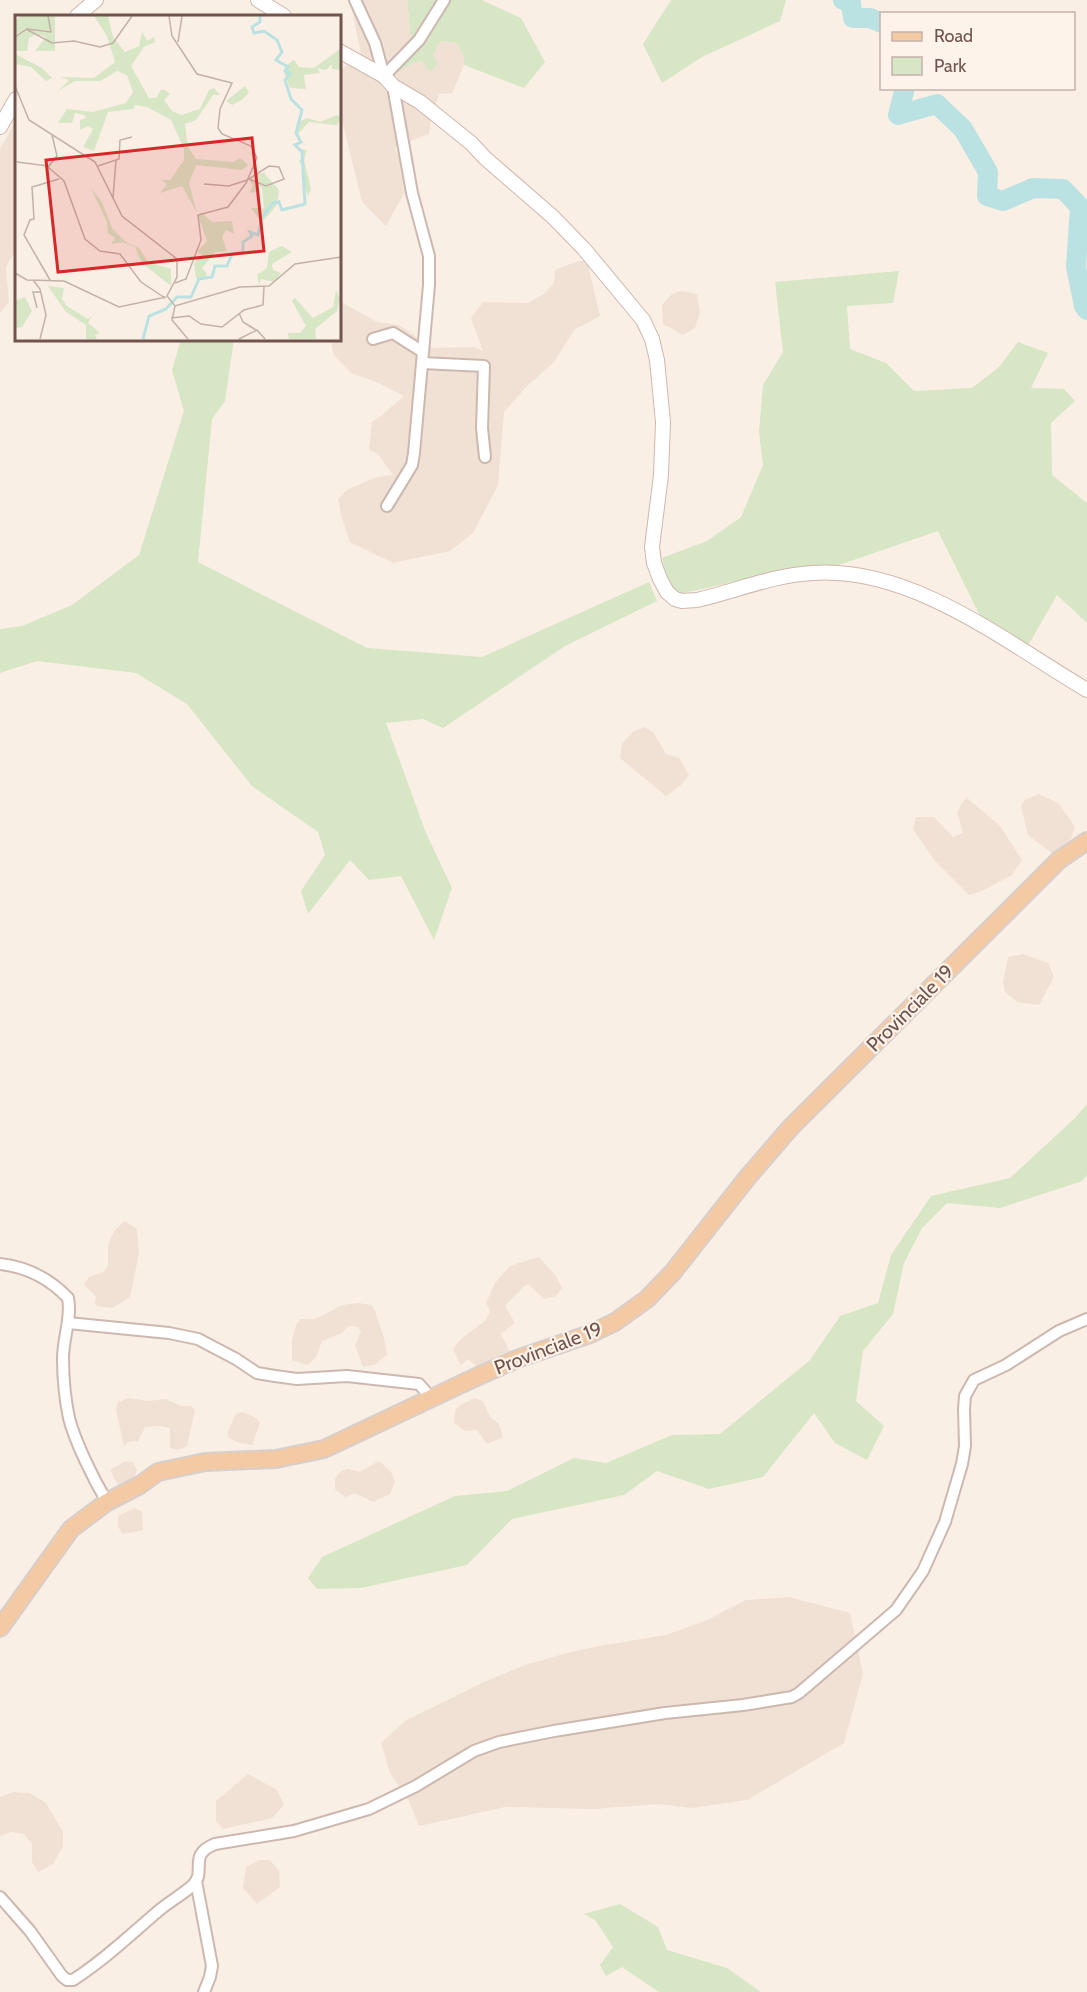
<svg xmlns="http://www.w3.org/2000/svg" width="1087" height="1992" font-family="Cabin,sans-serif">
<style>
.residential{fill:#f1e0d4}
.green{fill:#d7e6c5}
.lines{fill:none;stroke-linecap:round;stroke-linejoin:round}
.river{stroke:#bbe2e2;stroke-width:20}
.street-casing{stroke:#cdb8af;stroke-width:14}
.secondary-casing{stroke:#cfb7ad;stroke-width:16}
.primary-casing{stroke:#d7cfcd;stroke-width:20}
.street{stroke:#fff;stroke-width:10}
.secondary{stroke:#fff;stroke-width:14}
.primary{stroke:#f3caa3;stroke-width:16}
.labels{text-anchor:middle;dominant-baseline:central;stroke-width:4.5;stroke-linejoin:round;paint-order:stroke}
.street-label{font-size:20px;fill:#71544d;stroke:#fdf3eb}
.inset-river{fill:none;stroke:#bbe2e2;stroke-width:3}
.inset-road{fill:none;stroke:#c3b1a8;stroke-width:1.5}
.view{fill:#d62828;fill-opacity:0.15;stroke:#d62828;stroke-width:3}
.inset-edge{fill:none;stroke:#71544d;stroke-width:3}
</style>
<rect width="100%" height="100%" fill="#faefe5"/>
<g class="residential">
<path d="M 350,0 L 407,0 L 412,47 L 400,70 L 415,62 L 423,61 L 427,69 L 439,41 L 457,43 L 464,57 L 464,65 L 452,93 L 439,94 L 431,119 L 429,134 L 395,147 L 399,159 L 404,193 L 386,226 L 362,202 L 342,120 L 339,116 L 339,67 L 343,68 L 361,54 Z"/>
<path d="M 16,120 L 16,249 L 6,267 L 9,302 L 0,313 L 0,149 Z"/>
<path d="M 578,261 L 587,261 L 600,316 L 574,330 L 554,362 L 525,388 L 504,412 L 498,485 L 473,533 L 450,551 L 393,563 L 350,542 L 341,515 L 338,499 L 347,490 L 377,477 L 393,475 L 378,454 L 369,450 L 372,422 L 381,416 L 404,396 L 379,383 L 351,373 L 333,354 L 331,339 L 339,339 L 339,305 L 341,302 L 377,322 L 399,325 L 433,348 L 474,347 L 483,351 L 471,318 L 483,302 L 528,303 L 544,294 L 554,283 L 555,270 Z"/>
<path d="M 680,291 L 697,294 L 700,312 L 695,328 L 683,335 L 663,324 L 662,305 L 672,294 Z"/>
<path d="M 644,727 L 653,732 L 666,754 L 679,758 L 689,775 L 682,784 L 666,796 L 620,758 L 622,744 L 633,732 Z"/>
<path d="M 1039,794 L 1059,804 L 1075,827 L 1068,847 L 1059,855 L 1053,854 L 1028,835 L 1021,806 L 1025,800 Z"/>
<path d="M 966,797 L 1000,826 L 1022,860 L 1012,875 L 982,891 L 969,895 L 935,861 L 913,829 L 916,817 L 934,817 L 953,837 L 963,833 L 957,812 Z"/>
<path d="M 1023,954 L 1048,963 L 1054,977 L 1039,1005 L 1017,1002 L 1005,992 L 1003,982 L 1008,957 Z"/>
<path d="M 125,1221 L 137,1229 L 139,1253 L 130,1297 L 112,1308 L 97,1306 L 95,1303 L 96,1296 L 84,1285 L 89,1277 L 103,1272 L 108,1266 L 108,1245 L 114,1231 Z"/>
<path d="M 539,1257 L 556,1276 L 562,1288 L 556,1296 L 544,1299 L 528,1284 L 523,1287 L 505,1306 L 515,1323 L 501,1334 L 512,1356 L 480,1369 L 468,1359 L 461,1365 L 453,1349 L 461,1339 L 486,1320 L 490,1311 L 486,1303 L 495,1283 L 510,1266 Z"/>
<path d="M 358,1303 L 371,1305 L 375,1311 L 384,1338 L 387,1355 L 374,1365 L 363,1367 L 355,1345 L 361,1332 L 358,1327 L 349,1326 L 340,1334 L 322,1341 L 316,1357 L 307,1365 L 292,1360 L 292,1341 L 296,1325 L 301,1319 L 313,1319 L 322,1316 L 342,1305 Z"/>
<path d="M 129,1398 L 149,1401 L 166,1399 L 181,1406 L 191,1406 L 195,1410 L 187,1446 L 178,1450 L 170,1448 L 170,1428 L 161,1426 L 145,1427 L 138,1441 L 128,1442 L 124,1446 L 116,1410 L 118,1402 Z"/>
<path d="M 475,1398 L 483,1401 L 490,1417 L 499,1424 L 503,1437 L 487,1444 L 477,1430 L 465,1431 L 454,1423 L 455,1411 L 459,1406 Z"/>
<path d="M 243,1412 L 255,1417 L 260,1423 L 252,1445 L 239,1443 L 228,1437 L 228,1431 L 236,1414 Z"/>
<path d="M 126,1461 L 133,1462 L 137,1470 L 134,1479 L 118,1485 L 110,1470 Z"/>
<path d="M 379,1461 L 391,1472 L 395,1482 L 390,1494 L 373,1502 L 355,1493 L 345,1497 L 335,1489 L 335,1479 L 340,1472 L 348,1469 L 360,1472 Z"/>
<path d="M 135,1508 L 142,1512 L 143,1530 L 123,1534 L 118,1527 L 118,1516 Z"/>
<path d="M 789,1597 L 850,1613 L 863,1674 L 844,1743 L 747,1800 L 692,1808 L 659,1804 L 594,1809 L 505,1807 L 419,1826 L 409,1801 L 390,1773 L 381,1743 L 405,1721 L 484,1682 L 525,1665 L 567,1653 L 599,1646 L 666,1635 L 707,1620 L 746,1600 Z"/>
<path d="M 248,1774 L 277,1790 L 284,1805 L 272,1818 L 223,1829 L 216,1821 L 216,1801 Z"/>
<path d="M 14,1792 L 29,1793 L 46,1803 L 63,1832 L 63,1846 L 53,1864 L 38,1872 L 32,1862 L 32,1844 L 24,1834 L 11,1832 L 0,1836 L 0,1797 Z"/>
<path d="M 259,1860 L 270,1860 L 279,1871 L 280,1887 L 257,1904 L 243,1888 L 246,1867 Z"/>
</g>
<g class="green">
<path d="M 407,0 L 482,0 L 521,18 L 545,62 L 524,88 L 464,65 L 464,57 L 457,43 L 440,41 L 433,55 L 438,63 L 432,71 L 427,69 L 422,61 L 415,62 L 399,71 L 412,47 Z"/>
<path d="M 671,0 L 786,0 L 780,21 L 702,57 L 662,83 L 643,44 Z"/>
<path d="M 899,271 L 893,303 L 847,306 L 850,349 L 886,363 L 914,391 L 972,388 L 999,367 L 1018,342 L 1048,353 L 1031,388 L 1064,389 L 1075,401 L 1051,423 L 1052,475 L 1087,503 L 1087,623 L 1057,595 L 1029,644 L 995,633 L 984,624 L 938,531 L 839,565 L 783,571 L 679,594 L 667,581 L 662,558 L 707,541 L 741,517 L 763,465 L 759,432 L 763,385 L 783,352 L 775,282 Z"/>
<path d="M 181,339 L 234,339 L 225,401 L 212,419 L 198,562 L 367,648 L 482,657 L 649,582 L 657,601 L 565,646 L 443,728 L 423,719 L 386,723 L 426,833 L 452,888 L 434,940 L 401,876 L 369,880 L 350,860 L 308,914 L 301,891 L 325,855 L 318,832 L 252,786 L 187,704 L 136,673 L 37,661 L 0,673 L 0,629 L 22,626 L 72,605 L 139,555 L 184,411 L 172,370 Z"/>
<path d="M 1087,1104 L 1087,1175 L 1082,1181 L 1000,1208 L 947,1203 L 922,1228 L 904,1263 L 893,1314 L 863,1351 L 856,1401 L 884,1426 L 867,1460 L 835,1443 L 814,1413 L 763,1477 L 709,1489 L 657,1471 L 624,1495 L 512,1519 L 467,1565 L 361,1588 L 317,1589 L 308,1578 L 322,1557 L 455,1496 L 507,1491 L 574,1458 L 606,1463 L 672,1435 L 720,1434 L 810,1360 L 840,1316 L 878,1303 L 891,1255 L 931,1196 L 1010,1178 L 1075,1118 Z"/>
<path d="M 620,1904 L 658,1927 L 667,1950 L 727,1968 L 761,1992 L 659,1992 L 622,1967 L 606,1976 L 600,1965 L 613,1947 L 595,1920 L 584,1914 Z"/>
</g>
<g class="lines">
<g class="river">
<path d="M 843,0 L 851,3 L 853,18 L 870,18 L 882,23"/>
<path d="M 905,88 L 898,115 L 937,104 L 963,129 L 988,172 L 987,196 L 1003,201 L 1033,188 L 1063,189 L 1080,207 L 1076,267 L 1084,306 L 1087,310"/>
</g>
<defs>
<g id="street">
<path d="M 355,0 L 375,43 L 384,76 L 419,40 L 444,0"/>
<path d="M 373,339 L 393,333 L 423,352"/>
<path d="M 422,363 L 484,366 L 482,428 L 485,457"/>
<path d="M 387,506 L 412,465 L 414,453 L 429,285 L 429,256 L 412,193 L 393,86"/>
<path d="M 0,1264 C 27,1267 49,1278 68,1298 C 72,1317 63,1338 63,1358 C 63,1377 65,1399 69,1418 C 75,1442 94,1480 107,1502"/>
<path d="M 68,1323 L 169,1333 L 198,1339 L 236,1359 L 257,1373 L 275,1376 L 297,1379 L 347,1376 L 419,1384 L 426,1392 L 428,1399"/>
<path d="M 196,1881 L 212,1966 L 210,1977 L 204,1992"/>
<path d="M 0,1897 L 30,1931 L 62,1976 L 67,1980 L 73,1980 C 103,1961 129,1936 156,1913 C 167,1903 182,1895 193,1885 C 207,1871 187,1855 215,1844 L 294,1831 L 369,1809 L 416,1786 L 474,1751 L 499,1742 L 554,1731 L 665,1713 L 743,1705 L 792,1697 L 799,1693 L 896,1610 L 923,1571 L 945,1522 L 962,1464 L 965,1446 L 964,1409 L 965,1396 L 974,1380 L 1006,1365 L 1059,1331 L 1087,1319"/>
</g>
<g id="secondary">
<path d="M 258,0 L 284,16"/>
<path d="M 77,16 L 96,0"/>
<path d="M 339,51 L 384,76 L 393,86 L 420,102 L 471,143 L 485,158 L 553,217 L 584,249 L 643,320 L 652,339 L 657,360 L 663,422 L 661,475 L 652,547 L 654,563 L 660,579 L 667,592 L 675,599 L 682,601 L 697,600 C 736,591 773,575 813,573 C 912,566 1007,643 1087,690"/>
<path d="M 0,127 L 16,99"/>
</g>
<path id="primary" d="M 0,1628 L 71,1529 L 107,1502 L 140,1485 L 158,1472 L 205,1462 L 276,1459 L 324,1449 L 474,1378 L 517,1359 L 590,1334 L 615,1322 L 647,1299 L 673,1272 L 747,1178 L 791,1127 L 1059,860 L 1087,841"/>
</defs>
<use href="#street" class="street-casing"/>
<use href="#secondary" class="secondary-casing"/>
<use href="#primary" class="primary-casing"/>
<use href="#street" class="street"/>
<use href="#secondary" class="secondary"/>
<use href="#primary" class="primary"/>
</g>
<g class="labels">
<g class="street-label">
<text transform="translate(910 1008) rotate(-45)">Provinciale 19</text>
<text transform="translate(548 1348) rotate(-21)">Provinciale 19</text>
</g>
</g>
<g transform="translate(15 15)">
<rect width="326" height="326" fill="#faefe5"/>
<path d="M 7,1 L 40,1 L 40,36 L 20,36 L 31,22 L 21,19 L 14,23 L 12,36 L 0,36 L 0,5 ZM 79,1 L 93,1 L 98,22 L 110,37 L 124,31 L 127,17 L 132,26 L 139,22 L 140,27 L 129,32 L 116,51 L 134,83 L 141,83 L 146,75 L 150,75 L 155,79 L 149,85 L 157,96 L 166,100 L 185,94 L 194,75 L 199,73 L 205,80 L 198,80 L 181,105 L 170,109 L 173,132 L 181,144 L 218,147 L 225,143 L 233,150 L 227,155 L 181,150 L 174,168 L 182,198 L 167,171 L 145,178 L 152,169 L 146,165 L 155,165 L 169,145 L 169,134 L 156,105 L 132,92 L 120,90 L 118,94 L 93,97 L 79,136 L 68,132 L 78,114 L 73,111 L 65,115 L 65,105 L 71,103 L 69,100 L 60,98 L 57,108 L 43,108 L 52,94 L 78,97 L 111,88 L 118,77 L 112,60 L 102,56 L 85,66 L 60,66 L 43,76 L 54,65 L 46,62 L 79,63 L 100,47 L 92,21 ZM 325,34 L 325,55 L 317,54 L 317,49 L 311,55 L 302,53 L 305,58 L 289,60 L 291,74 L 275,73 L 269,57 L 273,49 L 279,45 L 284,52 L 299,53 ZM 0,39 L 27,53 L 37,63 L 31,66 L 16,52 L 0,49 ZM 230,71 L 234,77 L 228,84 L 217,90 L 211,86 ZM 322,100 L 326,102 L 322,110 L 294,107 L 283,119 L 282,108 L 292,103 L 305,107 ZM 285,134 L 292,135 L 289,145 L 296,174 L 293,181 L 287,165 L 288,153 L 284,146 L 289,140 ZM 249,158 L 264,175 L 262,190 L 249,205 L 244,204 L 236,193 L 249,193 L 247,174 L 244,170 L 241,177 L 234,178 L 238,171 L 234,165 L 242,165 L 242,159 ZM 76,173 L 87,187 L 97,213 L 112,228 L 124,233 L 133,247 L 156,254 L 156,271 L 127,248 L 120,232 L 107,227 L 96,229 L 100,223 L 93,218 L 92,207 ZM 187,198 L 197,207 L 217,206 L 219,219 L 211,215 L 207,222 L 212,236 L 200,237 L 187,253 L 192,259 L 190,263 L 181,264 L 179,248 L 187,239 L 182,237 L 192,226 L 183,200 ZM 267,231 L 277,237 L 257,249 L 258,255 L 266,258 L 260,267 L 246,264 L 244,270 L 242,260 L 252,253 L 254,237 ZM 33,271 L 49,273 L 47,284 L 52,291 L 73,304 L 77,301 L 73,308 L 85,318 L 80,320 L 82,324 L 71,324 L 71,310 L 51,297 ZM 321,275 L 325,284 L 322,296 L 300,314 L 301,324 L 274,324 L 273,318 L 285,318 L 291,311 L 277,286 L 280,283 L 298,303 L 318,292 ZM 10,282 L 17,296 L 7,312 L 0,313 L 0,286 Z" fill="#d7e6c5"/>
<path class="inset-river" d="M 128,324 L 134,301 L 151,294 L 162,282 L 176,282 L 184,264 L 197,262 L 200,251 L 212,251 L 217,239 L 228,237 L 228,227 L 237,221 L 235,217 L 243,220 L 247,202 L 258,188 L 264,187 L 267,195 L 290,189 L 287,137 L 280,130 L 286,127 L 281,118 L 287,95 L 276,84 L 270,65 L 275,59 L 270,56 L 273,52 L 261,45 L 267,37 L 262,25 L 249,16 L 239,18 L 237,12 L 245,7 L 245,1"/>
<path class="inset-road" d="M 154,1 L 157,21 L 182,59 L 217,68 L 205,94 L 203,113 L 207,119 L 236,131 L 242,143 L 231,168 L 213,192 L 183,200 L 186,225 L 171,264 L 160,268M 11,14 L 37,28 L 59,26 L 85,32 L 98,28 L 117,1M 0,22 L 12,14 L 36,17 L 33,1M 163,27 L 167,1M 0,71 L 14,105 L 80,147 L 107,201 L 162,244 L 162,262 L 152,281 L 160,291 L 225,272 L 254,271 L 280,249 L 326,242M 37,120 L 42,141 L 33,152 L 49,166 L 70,224 L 85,236 L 105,239 L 126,267 L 150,283M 2,147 L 33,151M 83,151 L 104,144 L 105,125 L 117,122M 254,151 L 264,152 L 269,164 L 251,171 L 234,164 ZM 189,169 L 214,171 L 232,165M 98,183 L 101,145M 0,258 L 12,265 L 49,266 L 104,292 L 151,282M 18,265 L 25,274 L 31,300 L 25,324M 35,265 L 9,220 L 15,205 L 19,204 L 17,172 L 44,164M 160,291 L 157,305 L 173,324M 22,293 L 18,277 L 26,277M 224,298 L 228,307 L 241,315M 156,303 L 174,301 L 186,309 L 207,312 L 229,295 L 248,290 L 249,272M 224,324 L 242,315 L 250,324"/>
<path class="view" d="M 237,123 L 249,236 L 43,257 L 31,145 Z"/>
<rect width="326" height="326" class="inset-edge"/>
</g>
<rect x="880" y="12" width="195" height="78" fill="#fdf3eb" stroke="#c5b3ac" stroke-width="1.5"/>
<rect x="892" y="32" width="30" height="9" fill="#f3caa3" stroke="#c5b3ac" stroke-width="1.5"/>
<text x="934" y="42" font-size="18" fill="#71544d">Road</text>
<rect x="892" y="57" width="30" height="18" fill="#d7e6c5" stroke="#c5b3ac" stroke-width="1.5"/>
<text x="934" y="72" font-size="18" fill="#71544d">Park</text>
</svg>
